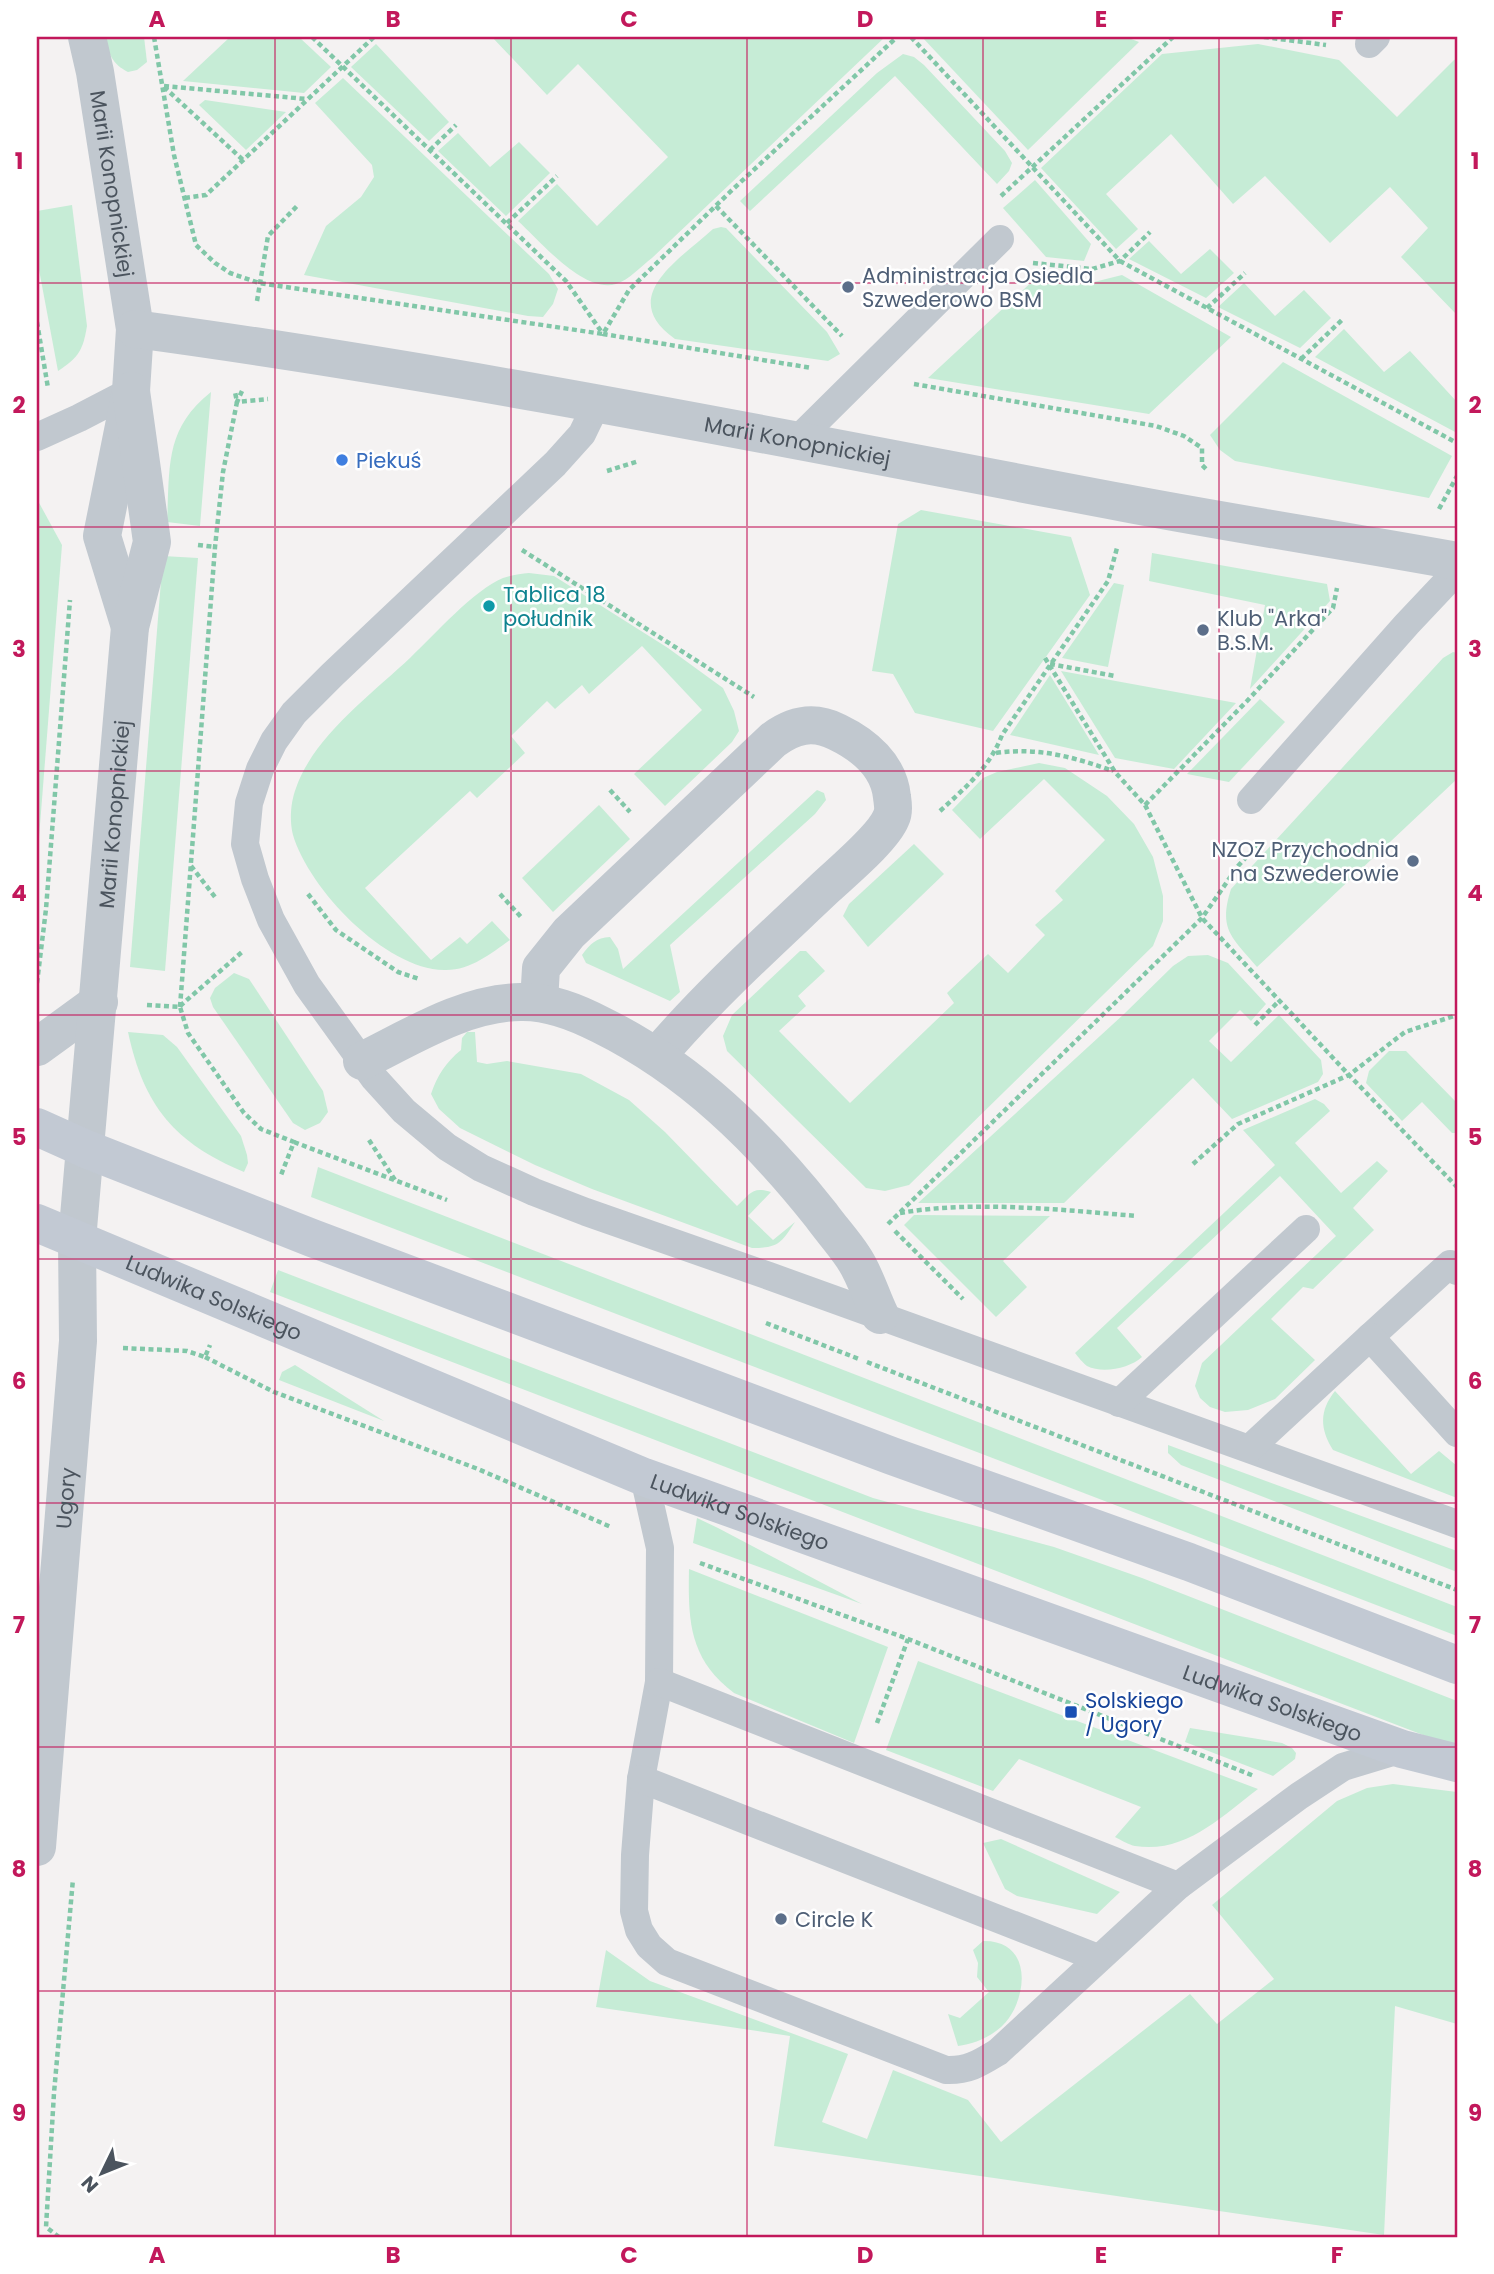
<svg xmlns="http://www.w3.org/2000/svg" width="1494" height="2274" font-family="Poppins,sans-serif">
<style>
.green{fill:#c6ecd6}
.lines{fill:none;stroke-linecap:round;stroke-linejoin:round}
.path{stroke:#81c7a8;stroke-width:4.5;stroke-dasharray:5 3.5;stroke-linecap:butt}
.lane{stroke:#c1c8cf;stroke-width:28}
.street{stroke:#c1c8cf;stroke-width:38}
.secondary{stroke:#c2c9d3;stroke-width:38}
.grid{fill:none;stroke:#c2185b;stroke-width:2;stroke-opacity:0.55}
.service-dot{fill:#5c6f8a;stroke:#fff;stroke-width:2.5}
.shop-dot{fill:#3f7fe0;stroke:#fff;stroke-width:2.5}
.culture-dot{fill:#0f9aa8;stroke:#fff;stroke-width:2.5}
.transit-dot{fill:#1a4fb4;stroke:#fff;stroke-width:2.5}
.labels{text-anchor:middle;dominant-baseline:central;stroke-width:5;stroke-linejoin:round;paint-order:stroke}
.street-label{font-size:21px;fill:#4b545e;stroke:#fff}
.service-label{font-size:21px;fill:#4e5e75;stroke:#fff;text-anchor:start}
.shop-label{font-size:21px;fill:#366cbe;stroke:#fff;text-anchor:start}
.culture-label{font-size:21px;fill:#0d838f;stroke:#fff;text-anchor:start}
.transit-label{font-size:21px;fill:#164399;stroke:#fff;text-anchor:start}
.neatline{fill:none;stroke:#c2185b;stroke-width:2.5}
.grid-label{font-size:23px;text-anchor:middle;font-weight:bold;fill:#c2185b}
</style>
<rect width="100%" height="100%" fill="#f4f2f2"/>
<g class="green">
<path d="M 105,37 L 144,37 L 147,62 L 137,70 L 128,72 C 112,64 108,53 105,37 Z"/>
<path d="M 230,37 L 299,37 L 331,67 L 304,93 L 183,81 Z"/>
<path d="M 492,37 L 885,37 L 652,258 C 641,266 629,280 616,284 C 584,294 540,241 518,221 L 557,184 L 597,226 L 668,157 L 578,64 L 547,95 Z"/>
<path d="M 922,37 L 1126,37 L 1139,42 L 1028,150 Z"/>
<path d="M 376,44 L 449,122 L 429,141 L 351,67 Z"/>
<path d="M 1258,44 L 1339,60 L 1397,117 L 1454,60 L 1457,59 L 1456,314 L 1401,257 L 1428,228 L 1390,187 L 1330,243 L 1265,176 L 1233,204 L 1171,134 L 1106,194 L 1138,229 L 1116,249 L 1041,168 L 1162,54 Z"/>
<path d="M 903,54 L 914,57 L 924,65 L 1005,151 L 1012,163 L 1009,171 L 997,184 L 895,76 L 750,211 L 740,201 L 877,73 Z"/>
<path d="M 343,78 L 549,274 L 558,289 L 553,304 L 543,317 L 528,316 L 304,275 L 326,226 L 361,197 L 374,177 L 372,165 L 315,103 Z"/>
<path d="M 205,100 L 286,112 L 246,150 L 199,105 Z"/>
<path d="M 458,133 L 490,167 L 519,142 L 550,173 L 506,216 L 438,151 Z"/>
<path d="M 1035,180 L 1091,244 L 1084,261 L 1046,257 L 1003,208 Z"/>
<path d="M 72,205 L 87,326 C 83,350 79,357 58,371 L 37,259 L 37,211 Z"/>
<path d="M 721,227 L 726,228 L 827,332 L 840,354 L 828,361 L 675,339 C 616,297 679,260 713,229 Z"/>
<path d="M 1149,241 L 1181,274 L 1210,249 L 1234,273 L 1206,298 L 1129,259 Z"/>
<path d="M 1122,275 L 1231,337 L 1149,414 L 928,378 L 1038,276 L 1094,282 Z"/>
<path d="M 1244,283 L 1275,316 L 1304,290 L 1331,318 L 1300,348 L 1218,307 Z"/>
<path d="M 1344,329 L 1384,372 L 1410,351 L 1457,402 L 1457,433 L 1315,357 Z"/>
<path d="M 1283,362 L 1452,456 L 1429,498 L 1235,461 L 1220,450 L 1210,435 Z"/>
<path d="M 211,392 L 200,526 L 167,522 C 170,468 164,429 211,392 Z"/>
<path d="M 37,499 L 62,545 L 37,863 Z"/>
<path d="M 921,510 L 1071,537 L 1090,595 L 993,731 L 915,713 L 893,674 L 872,671 L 898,524 Z"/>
<path d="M 1152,553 L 1327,584 L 1330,601 L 1250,689 L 1265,605 L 1149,581 Z"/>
<path d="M 163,556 L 198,558 L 165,971 L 130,967 Z"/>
<path d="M 529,573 L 554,576 L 668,648 L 723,688 L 734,711 L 739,731 L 732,742 L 665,806 L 634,774 L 702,710 L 642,646 L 589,694 L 582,685 L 555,709 L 547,701 L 511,736 L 525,753 L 477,798 L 470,791 L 365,888 L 431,960 L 460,937 L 467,944 L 492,921 L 510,940 C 490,954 470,971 444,970 C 385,969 309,889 293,835 C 289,820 291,801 296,788 C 314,736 372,694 411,657 C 434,635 475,589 503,578 C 511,575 521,574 529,573 Z"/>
<path d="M 1114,583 L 1124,585 L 1108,667 L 1062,658 Z"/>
<path d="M 1453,652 L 1457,653 L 1457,779 L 1257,967 C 1232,937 1218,930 1231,889 L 1443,658 Z"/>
<path d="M 1061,671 L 1236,703 L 1174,769 L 1115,758 Z"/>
<path d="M 1050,675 L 1099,755 L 1010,735 Z"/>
<path d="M 1260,699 L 1285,722 L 1229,782 L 1187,774 Z"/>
<path d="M 1039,763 L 1065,768 L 1107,796 L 1134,824 L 1153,857 L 1163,896 L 1163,921 L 1153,946 L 909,1185 L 885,1191 L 866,1188 L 727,1051 L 723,1036 L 732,1015 L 800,951 L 806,951 L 825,971 L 798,996 L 806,1006 L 779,1031 L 850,1103 L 954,1003 L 947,993 L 988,954 L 1008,973 L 1045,935 L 1035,925 L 1063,900 L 1055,891 L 1105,840 L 1044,779 L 980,839 L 952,810 L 983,778 L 997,772 Z"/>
<path d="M 817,790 L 824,793 L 826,800 L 815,814 L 670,945 L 680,992 L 670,1001 L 586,963 L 582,955 C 591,943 596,938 610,937 L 618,949 L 623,969 Z"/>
<path d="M 599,805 L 630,839 L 553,912 L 522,878 Z"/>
<path d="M 914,844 L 944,874 L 868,947 L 843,916 L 849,904 Z"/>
<path d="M 1208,955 L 1228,963 L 1266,1004 L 1251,1021 L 1240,1010 L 1209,1041 L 1231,1062 L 1279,1015 L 1321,1060 L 1323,1074 L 1318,1082 L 1232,1119 L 1193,1078 L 1064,1203 L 918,1203 L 1124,1014 L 1173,966 L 1188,956 Z"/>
<path d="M 234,973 L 249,979 L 323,1091 L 328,1112 L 320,1123 L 305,1130 L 293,1123 L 213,1007 L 210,998 L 215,988 Z"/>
<path d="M 128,1032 L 163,1035 L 177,1047 L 241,1136 L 247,1155 L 248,1163 L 244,1172 C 175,1143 144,1107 128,1032 Z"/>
<path d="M 467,1032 L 475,1032 L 477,1062 L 487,1064 L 507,1061 L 581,1074 L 629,1100 L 665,1132 L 737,1206 C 750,1194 752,1186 771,1192 L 748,1216 L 773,1240 L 795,1222 C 781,1243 779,1248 752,1248 L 592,1189 L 535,1165 L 460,1128 L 439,1109 L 431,1094 C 437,1076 446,1062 461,1050 L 462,1038 Z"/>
<path d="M 1389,1051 L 1406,1051 L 1457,1103 L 1457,1133 L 1452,1133 L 1422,1102 L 1402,1121 L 1366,1083 L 1369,1071 Z"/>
<path d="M 1315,1099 L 1324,1104 L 1330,1111 L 1295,1143 L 1341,1193 L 1377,1161 L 1388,1171 L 1353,1208 L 1374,1230 L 1313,1289 L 1303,1287 L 1271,1319 L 1315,1360 L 1275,1399 L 1248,1410 L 1225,1412 L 1210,1407 L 1200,1398 L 1195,1386 L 1202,1363 L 1336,1236 L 1280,1176 L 1117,1328 L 1142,1357 C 1130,1368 1103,1374 1087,1366 C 1083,1363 1078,1357 1075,1353 L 1275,1165 L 1243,1130 Z"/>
<path d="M 318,1167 L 1457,1607 L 1457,1636 L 311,1197 Z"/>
<path d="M 914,1215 L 1050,1216 L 1003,1261 L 1027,1287 L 996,1317 L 904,1225 Z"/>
<path d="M 278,1270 L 873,1498 L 1054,1547 L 1142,1578 L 1457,1701 L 1457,1748 L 270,1292 Z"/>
<path d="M 295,1365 L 384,1421 L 279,1380 L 282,1372 Z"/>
<path d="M 1335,1391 L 1411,1474 L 1439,1451 L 1457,1466 L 1457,1498 L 1333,1450 C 1320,1429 1319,1411 1335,1391 Z"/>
<path d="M 1168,1445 L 1457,1551 L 1457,1572 L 1181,1465 L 1168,1453 Z"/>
<path d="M 697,1518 L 718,1528 L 862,1604 L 693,1543 Z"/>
<path d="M 689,1569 L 888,1647 L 854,1743 L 734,1693 C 689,1659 688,1621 689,1569 Z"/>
<path d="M 918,1661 L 1258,1789 C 1221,1817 1185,1854 1135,1846 C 1129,1845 1121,1840 1115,1837 L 1141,1807 L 1019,1759 L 993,1791 L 886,1750 Z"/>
<path d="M 1190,1728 L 1282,1743 L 1292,1748 L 1296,1753 L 1295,1759 L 1273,1776 L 1185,1742 Z"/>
<path d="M 1393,1784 L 1457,1792 L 1457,2024 L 1395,2006 L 1384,2235 L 774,2146 L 790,2036 L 596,2007 L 606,1950 L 650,1981 L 848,2054 L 822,2122 L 867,2139 L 893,2070 L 968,2100 L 1001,2142 L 1190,1994 L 1217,2024 L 1274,1979 L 1212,1905 L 1337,1801 L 1367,1788 Z"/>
<path d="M 1001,1839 L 1120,1892 L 1097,1914 L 1017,1896 L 1005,1889 L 983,1843 Z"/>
<path d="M 983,1941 C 1029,1940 1029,1989 1009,2018 C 998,2034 976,2044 958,2046 L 948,2014 L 960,2018 L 989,1992 L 977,1977 L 978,1963 L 973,1950 Z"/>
</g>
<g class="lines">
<g class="path">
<path d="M 154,37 L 174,155 L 196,245 L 215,263 L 230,273 L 259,283 L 603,334 L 629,290 L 731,191 L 897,37"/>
<path d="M 312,37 L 566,281 L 603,334 L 812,368"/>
<path d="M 911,37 L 1120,261 L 1457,443"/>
<path d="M 1264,37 L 1326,45"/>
<path d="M 164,86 L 306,99"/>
<path d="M 164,87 L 243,160"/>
<path d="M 430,150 L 456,125"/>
<path d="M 1001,196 L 1173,37"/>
<path d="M 185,198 L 206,195 L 374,37"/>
<path d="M 716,206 L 842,336"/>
<path d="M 507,223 L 557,176"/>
<path d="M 1033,263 L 1092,269 L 1120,261 L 1150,232"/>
<path d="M 257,301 L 268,236 L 297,206"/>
<path d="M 1207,308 L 1245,273"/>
<path d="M 37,322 L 48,388"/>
<path d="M 1301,359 L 1344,318"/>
<path d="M 914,384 L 1156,426 L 1184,436 L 1202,448 L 1202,465 L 1207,470"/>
<path d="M 242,391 L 237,402 L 268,399"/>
<path d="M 607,471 L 639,461"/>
<path d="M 1439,509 L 1457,476"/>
<path d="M 198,545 L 215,547"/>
<path d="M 522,550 L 754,697"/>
<path d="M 1045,658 L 1115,772 L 1145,805 L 1202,918 L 1349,1075 L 1457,1187"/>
<path d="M 1050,664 L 1115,676"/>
<path d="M 996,753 C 1038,747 1074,757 1113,771"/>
<path d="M 610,790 L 630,812"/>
<path d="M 1145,805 L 1247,701 L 1333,608 L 1337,588"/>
<path d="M 940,811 C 965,788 990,767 1002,735 L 1108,581 L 1117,548"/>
<path d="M 191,866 L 215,897"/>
<path d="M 308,894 L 336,930 L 398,972 L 419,979"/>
<path d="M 500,894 L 521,917"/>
<path d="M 37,983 L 46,909 L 70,600"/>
<path d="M 147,1005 L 180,1007 L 188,1033 L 244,1113 L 261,1129 L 294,1142 L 281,1175"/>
<path d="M 180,1006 L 242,952"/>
<path d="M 180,1007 L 215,547 L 223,472 L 237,402 L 235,392"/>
<path d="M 1255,1025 L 1279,1001"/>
<path d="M 369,1140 L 395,1180"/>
<path d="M 294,1142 L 447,1200"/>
<path d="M 1193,1164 L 1238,1124 L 1349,1075 L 1405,1032 L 1457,1015"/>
<path d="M 900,1213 C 973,1200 1062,1210 1137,1216"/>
<path d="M 888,1224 L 1202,918 L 1238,866 L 1259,843"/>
<path d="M 895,1231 L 963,1299"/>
<path d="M 766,1323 L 859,1359"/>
<path d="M 123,1348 L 187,1351 L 205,1357 L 210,1345"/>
<path d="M 205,1357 L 274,1392 L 478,1469 L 611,1527"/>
<path d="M 867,1362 L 1457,1590"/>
<path d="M 700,1563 L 908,1639 L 1254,1776"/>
<path d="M 877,1723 L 908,1639"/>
<path d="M 59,2237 L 46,2227 L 54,2093 L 73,1879"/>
</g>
<g class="lane">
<path d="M 1369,44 L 1376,37"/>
<path d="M 597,403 L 582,434 L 555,464 L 332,675 L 294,713 L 274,741 L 260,769 L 249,803 L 245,844 L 255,879 L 271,920 L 307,985 L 374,1078 L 404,1111 L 447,1147 L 481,1168 L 534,1192 L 586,1212 L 769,1276 L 1457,1524"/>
<path d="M 37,437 L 79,418 L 131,391"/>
<path d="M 797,440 L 1000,239"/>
<path d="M 1251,800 L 1407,624 L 1457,571"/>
<path d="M 1370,1337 L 1450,1264 L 1457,1271"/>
<path d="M 1119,1403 L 1306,1229"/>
<path d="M 1250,1448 L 1370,1337 L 1457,1433"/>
<path d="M 644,1477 L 660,1548 L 659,1682 L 641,1779 L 635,1855 L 634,1911 L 639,1930 L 649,1946 L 667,1962 L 946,2070 C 968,2071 980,2063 998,2052 L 1178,1886 L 1299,1796 L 1343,1767 L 1402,1749"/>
<path d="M 659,1682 L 1178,1886"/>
<path d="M 641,1779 L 1098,1958"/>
</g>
<g class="street">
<path id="s1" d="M 87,37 L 95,72 L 135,329 L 131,391 L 102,536 L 130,627"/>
<path id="s2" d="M 135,329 C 467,374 796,441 1125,503 C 1235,524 1347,541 1457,561"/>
<path d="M 539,1002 L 541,968 L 569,933 L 773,740 C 793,725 813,720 837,732 C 864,745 889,766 892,797 C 893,804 894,812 891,818 C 883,838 843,871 826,887 C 768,942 709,995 657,1056"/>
<path d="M 37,1047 L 99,1002"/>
<path d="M 362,1061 C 411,1037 464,1003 520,1002 C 549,1001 576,1012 601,1025 C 690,1069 760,1138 821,1215 C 831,1229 844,1243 853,1257 C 865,1274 871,1297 880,1315"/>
<path id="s3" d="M 37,1847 L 78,1341 L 77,1240 L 130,627 L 152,542 L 131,391"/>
</g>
<g class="secondary">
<path d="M 37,1127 L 86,1149 L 312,1238 L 892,1456 L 1189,1562 L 1457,1665"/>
<path id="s4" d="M 37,1223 L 644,1477 L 1402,1749 L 1457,1763"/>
</g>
</g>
<path class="grid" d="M 275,37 L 275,2237M 511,37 L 511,2237M 747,37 L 747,2237M 983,37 L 983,2237M 1219,37 L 1219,2237M 37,283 L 1457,283M 37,527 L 1457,527M 37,771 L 1457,771M 37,1015 L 1457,1015M 37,1259 L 1457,1259M 37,1503 L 1457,1503M 37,1747 L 1457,1747M 37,1991 L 1457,1991"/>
<g class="service-dot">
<circle cx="848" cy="287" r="7"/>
<circle cx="1203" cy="630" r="7"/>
<circle cx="1413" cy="861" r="7"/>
<circle cx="781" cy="1919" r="7"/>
</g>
<circle class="shop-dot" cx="342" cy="460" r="7"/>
<circle class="culture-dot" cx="489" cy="606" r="7"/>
<rect class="transit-dot" x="1064" y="1705" width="14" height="14" rx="3.5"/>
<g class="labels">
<g class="street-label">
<text stroke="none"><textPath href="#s1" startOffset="149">Marii Konopnickiej</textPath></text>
<text stroke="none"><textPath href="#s2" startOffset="672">Marii Konopnickiej</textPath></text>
<text stroke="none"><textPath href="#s3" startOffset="1036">Marii Konopnickiej</textPath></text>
<text stroke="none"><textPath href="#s4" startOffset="192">Ludwika Solskiego</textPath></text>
<text stroke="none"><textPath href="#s3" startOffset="350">Ugory</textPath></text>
<text stroke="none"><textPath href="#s4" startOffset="760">Ludwika Solskiego</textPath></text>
<text stroke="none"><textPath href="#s4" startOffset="1326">Ludwika Solskiego</textPath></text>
</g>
<g class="service-label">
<text x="862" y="275">Administracja Osiedla<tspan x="862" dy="24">Szwederowo BSM</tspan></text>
<text x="1217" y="618">Klub "Arka"<tspan x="1217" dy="24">B.S.M.</tspan></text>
<text x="1399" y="849" text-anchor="end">NZOZ Przychodnia<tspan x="1399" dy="24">na Szwederowie</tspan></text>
<text x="795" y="1919">Circle K</text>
</g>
<g class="shop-label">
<text x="356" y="460">Piekuś</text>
</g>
<g class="culture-label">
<text x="503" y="594">Tablica 18<tspan x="503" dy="24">południk</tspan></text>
</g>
<g class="transit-label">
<text x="1085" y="1700">Solskiego<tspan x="1085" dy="24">/ Ugory</tspan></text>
</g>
</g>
<rect width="1494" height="2274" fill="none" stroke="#ffffff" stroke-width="77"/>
<g transform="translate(102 2173) rotate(227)" stroke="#ffffff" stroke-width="5" paint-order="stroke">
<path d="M0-5L12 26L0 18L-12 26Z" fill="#4b545e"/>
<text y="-10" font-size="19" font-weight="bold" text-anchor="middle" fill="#4b545e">N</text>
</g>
<rect x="38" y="38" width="1418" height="2198" class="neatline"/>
<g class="grid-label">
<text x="157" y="27">A</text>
<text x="393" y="27">B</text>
<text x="629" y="27">C</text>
<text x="865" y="27">D</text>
<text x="1101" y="27">E</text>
<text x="1337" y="27">F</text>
<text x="19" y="169">1</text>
<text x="1475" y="169">1</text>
<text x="19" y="413">2</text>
<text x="1475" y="413">2</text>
<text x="19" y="657">3</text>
<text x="1475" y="657">3</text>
<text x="19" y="901">4</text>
<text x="1475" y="901">4</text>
<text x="19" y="1145">5</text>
<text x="1475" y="1145">5</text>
<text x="19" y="1389">6</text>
<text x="1475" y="1389">6</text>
<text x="19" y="1633">7</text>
<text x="1475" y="1633">7</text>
<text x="19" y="1877">8</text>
<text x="1475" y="1877">8</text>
<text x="19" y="2121">9</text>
<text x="1475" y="2121">9</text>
<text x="157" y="2263">A</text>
<text x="393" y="2263">B</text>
<text x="629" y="2263">C</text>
<text x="865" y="2263">D</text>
<text x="1101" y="2263">E</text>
<text x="1337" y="2263">F</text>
</g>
</svg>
